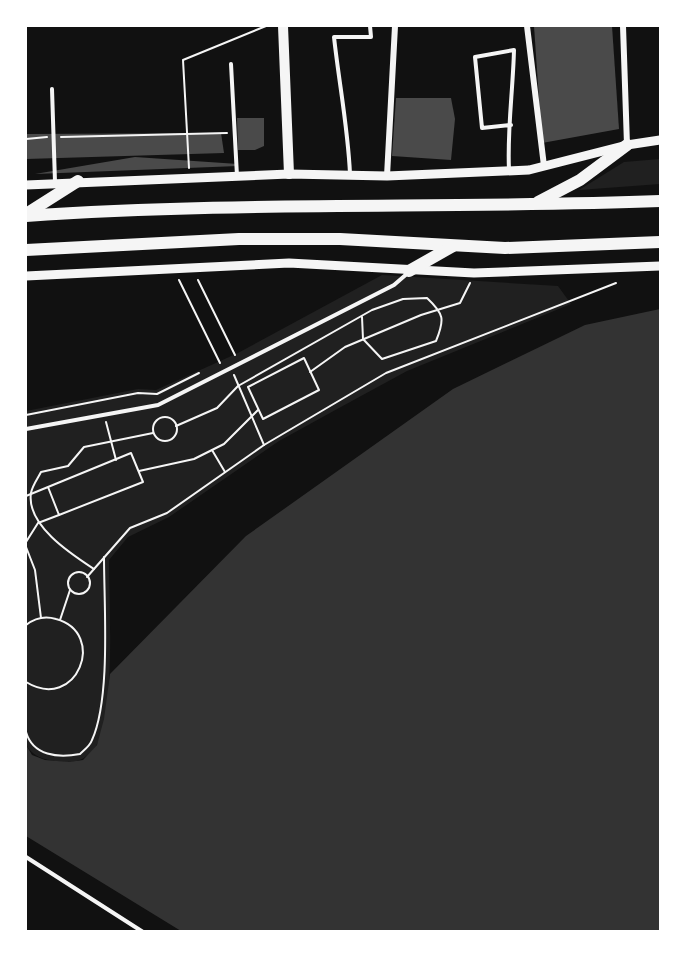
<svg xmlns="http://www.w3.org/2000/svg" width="686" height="957" font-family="'Sofia Sans Condensed',sans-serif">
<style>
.green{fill:#202020}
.water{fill:#333}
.building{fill:#4a4a4a}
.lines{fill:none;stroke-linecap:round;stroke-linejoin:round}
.path{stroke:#f5f5f5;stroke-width:2}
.service{stroke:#f5f5f5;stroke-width:4}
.minor{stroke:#f5f5f5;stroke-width:6}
.tertiary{stroke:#f5f5f5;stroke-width:9}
.secondary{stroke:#f5f5f5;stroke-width:10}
.primary{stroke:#f5f5f5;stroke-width:12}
</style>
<rect width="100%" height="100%" fill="#111"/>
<g class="green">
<path d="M 660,159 L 660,184 L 579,190 L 624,162 Z"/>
<path d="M 382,275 L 558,286 L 571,304 L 407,371 L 339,408 L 279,441 L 169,517 L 128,537 L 109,560 C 109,599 116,716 96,746 C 89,757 78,763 65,762 C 48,760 36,760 26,745 L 26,411 L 138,389 L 156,390 L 238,353 Z"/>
</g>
<path class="water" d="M 660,309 L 660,931 L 181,931 L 26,836 L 26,745 L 32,755 L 45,760 L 69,762 L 83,760 L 97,745 L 104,719 L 110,674 L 246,536 L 453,389 L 585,325 Z"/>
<g class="building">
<path d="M 534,26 L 612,26 L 619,129 L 542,143 Z"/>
<path d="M 396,98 L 451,98 L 455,119 L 451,160 L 392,156 Z"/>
<path d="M 237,118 L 264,118 L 264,146 L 255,150 L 238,150 Z"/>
<path d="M 221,133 L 224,153 L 26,159 L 26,134 Z"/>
<path d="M 135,157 L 238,164 L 238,166 L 35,174 Z"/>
</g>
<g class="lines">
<g class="path">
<path d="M 61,137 L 227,133"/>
<path d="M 26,139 L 47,137"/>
<path d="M 189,168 L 183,60 L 266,26"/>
<path d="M 179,280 L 220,363"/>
<path d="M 198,280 L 235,355"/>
<path d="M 304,358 L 319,390 L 263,419 L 248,387 Z"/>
<path d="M 310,372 L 345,347 L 421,315 L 460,303 L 470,283"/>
<path d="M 234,375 L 264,445"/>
<path d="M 26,415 L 138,393 L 157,394 L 199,373"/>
<circle cx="165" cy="429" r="12"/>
<path d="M 106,422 L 116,460"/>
<path d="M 176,426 L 217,408 L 238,386 L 372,310 L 403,299 L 427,298 C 444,314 445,319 436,341 L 382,359 L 363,339 L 362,317"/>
<path d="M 212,450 L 225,472"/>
<path d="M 139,471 L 194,459 L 224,444 L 258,410"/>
<path d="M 26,496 L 131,453 L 143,482 L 59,515 L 48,487"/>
<path d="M 26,542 L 38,523 L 59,515"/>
<path d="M 26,547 L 35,570 L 41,618"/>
<path d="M 94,569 C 71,554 26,525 31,493 C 32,486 38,478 41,472 L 68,466 L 84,447 L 153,433"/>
<circle cx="79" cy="583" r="11"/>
<path d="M 87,577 L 130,528 L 167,513 L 264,445 L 386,373 L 616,283"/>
<path d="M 60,620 L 70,590"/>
<path d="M 26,625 C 35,618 46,616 56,619 C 108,633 77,713 26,682"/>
<path d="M 26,732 C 33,756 58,758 80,754 C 84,750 90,746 92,740 C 111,698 104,606 104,557"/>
</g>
<g class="service">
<path d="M 231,64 L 237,176"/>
<path d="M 52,89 L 55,182"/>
<path d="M 509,170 C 507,131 513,90 514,50 L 475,57 L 482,128 L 511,125"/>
<path d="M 350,174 C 348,128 339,83 334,37 L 371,37 L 370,26"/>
<path d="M 26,429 L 158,405 L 394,285 L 409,272"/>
<path d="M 26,857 L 143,932"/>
</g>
<g class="minor">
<path d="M 527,26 L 544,166"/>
<path d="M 623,26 L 627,145"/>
<path d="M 387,176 L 395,26"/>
</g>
<g class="tertiary">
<path d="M 26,185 L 289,174 L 387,176 L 529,170 L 627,145 L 660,140"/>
<path d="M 26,276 L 289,263 L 474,273 L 660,266"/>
</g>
<path class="secondary" d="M 283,26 L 289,174"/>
<g class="primary">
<path d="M 538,202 L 580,180 L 627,145"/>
<path d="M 26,214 L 78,181"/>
<path d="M 26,216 C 237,201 449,209 660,201"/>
<path d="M 26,250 L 239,239 L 340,239 L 505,248 L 660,242"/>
<path d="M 409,271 L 453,246"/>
</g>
</g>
<rect width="686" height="957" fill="none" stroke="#ffffff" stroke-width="54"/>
</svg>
